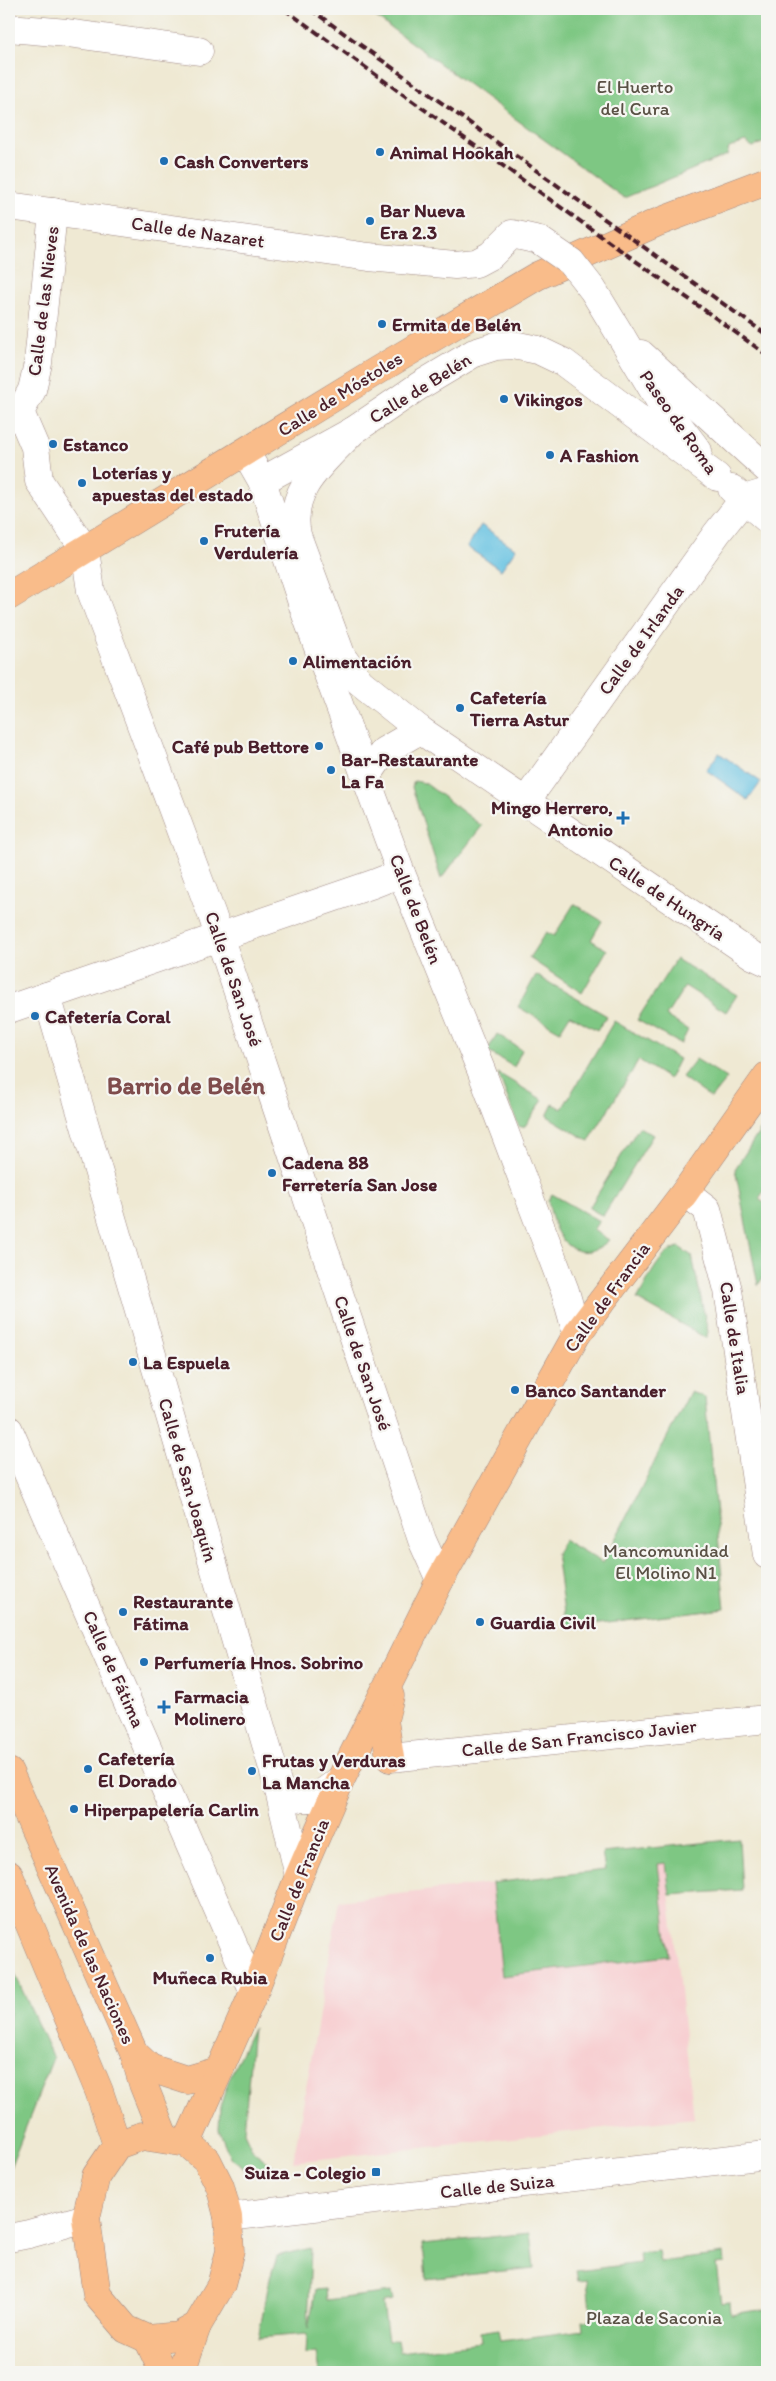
<svg xmlns="http://www.w3.org/2000/svg" width="776" height="2381" font-family="Itim,sans-serif">
<style>
.built{fill:#f7cfd1}
.green{fill:#7ec783;stroke:#647357}
.water{fill:#63c1e1;stroke:#567086}
.lines{fill:none;stroke-linecap:round;stroke-linejoin:round}
.minor-casing{stroke:#9c847f;stroke-width:29}
.major-casing{stroke:#9c847f;stroke-width:29}
.minor{stroke:#fff;stroke-width:28}
.major{stroke:#f9bc8a;stroke-width:28}
.rail{stroke:#4a1f2b;stroke-width:4;stroke-dasharray:8 4;stroke-linecap:butt}
.minor-bridge-casing{stroke:#9c847f;stroke-width:29;stroke-linecap:butt}
.minor-bridge{stroke:#fff;stroke-width:28}
.poi-dot{fill:#1f6fb2;stroke:#f6f6f2;stroke-width:2}
.labels{text-anchor:middle;dominant-baseline:central;stroke-width:4.5;stroke-linejoin:round;paint-order:stroke}
.park-label{font-size:19px;fill:#5a5145;stroke:#f6f6f2}
.poi-label{font-size:19px;font-weight:bold;fill:#4a1f2b;stroke:#f6f6f2;text-anchor:start}
.street-label{font-size:19px;fill:#4a1f2b;stroke:#f6f6f2}
.district-label{font-size:24px;font-weight:bold;fill:#7f4c4c;stroke:#f6f6f2}
</style>
<rect width="100%" height="100%" fill="#f6f6f2"/>
<filter id="ink" filterUnits="userSpaceOnUse"><feTurbulence type="fractalNoise" baseFrequency=".02" numOctaves="2"/><feDisplacementMap in="SourceGraphic" scale="10" xChannelSelector="R" yChannelSelector="G"/><feConvolveMatrix kernelMatrix="1 2 1 2 8 2 1 2 1" color-interpolation-filters="sRGB"/></filter>
<filter id="wash" filterUnits="userSpaceOnUse"><feTurbulence type="fractalNoise" baseFrequency=".0096" numOctaves="4" result="noise"/><feDisplacementMap in="SourceGraphic" scale="20" xChannelSelector="R" yChannelSelector="G"/><feGaussianBlur stdDeviation="1.12" result="paint"/><feColorMatrix in="noise" values="0 0 0 0 0 0 0 0 0 0 0 0 0 0 0 0 0 1.4 0 .05"/><feComposite in="paint" operator="in"/></filter>
<g filter="url(#wash)">
<rect width="100%" height="100%" fill="#efe9d3"/>
<path class="built" d="M 666,1863 L 694,2118 L 293,2162 L 339,1901 Z"/>
<g class="green">
<path d="M 365,9 L 767,9 L 767,141 L 753,147 L 745,142 L 729,148 L 727,155 L 624,198 Z"/>
<path d="M 414,781 L 425,783 L 482,826 L 441,879 L 412,787 Z"/>
<path d="M 574,904 L 602,921 L 591,940 L 607,950 L 582,993 L 529,958 L 546,932 L 554,936 Z"/>
<path d="M 676,959 L 737,995 L 726,1012 L 685,986 L 666,1016 L 688,1030 L 681,1044 L 637,1020 Z"/>
<path d="M 536,975 L 607,1016 L 597,1030 L 570,1015 L 560,1031 L 518,1007 Z"/>
<path d="M 614,1021 L 679,1059 L 669,1079 L 639,1060 L 589,1141 L 547,1116 L 553,1104 L 562,1109 Z"/>
<path d="M 497,1034 L 522,1050 L 514,1067 L 487,1051 Z"/>
<path d="M 696,1059 L 727,1078 L 711,1098 L 682,1077 Z"/>
<path d="M 498,1073 L 543,1100 L 525,1126 L 519,1127 Z"/>
<path d="M 765,1123 L 767,1125 L 767,1185 L 759,1199 L 767,1205 L 767,1271 L 758,1285 L 735,1169 Z"/>
<path d="M 639,1127 L 653,1135 L 603,1216 L 589,1208 Z"/>
<path d="M 552,1194 L 599,1221 L 593,1230 L 609,1240 C 592,1256 572,1256 559,1235 C 553,1226 551,1212 548,1201 Z"/>
<path d="M 679,1247 L 692,1256 L 708,1332 L 706,1338 L 637,1299 C 647,1283 659,1251 679,1247 Z"/>
<path d="M 690,1392 L 705,1397 L 725,1609 L 566,1628 L 556,1553 L 564,1540 L 603,1563 Z"/>
<path d="M 739,1839 L 742,1890 L 670,1895 L 666,1863 L 658,1864 L 669,1956 L 502,1976 L 492,1883 L 605,1870 L 602,1853 Z"/>
<path d="M 9,1961 L 53,2058 L 9,2170 Z"/>
<path d="M 253,2028 L 244,2132 L 253,2151 L 273,2166 L 249,2171 L 230,2157 L 219,2130 L 220,2107 L 229,2079 Z"/>
<path d="M 530,2233 L 534,2268 L 426,2279 L 423,2244 Z"/>
<path d="M 311,2248 L 308,2328 L 316,2290 L 325,2289 L 326,2300 L 391,2292 L 393,2301 L 383,2303 L 388,2341 L 397,2340 L 399,2352 L 481,2342 L 480,2332 L 499,2329 L 501,2341 L 583,2330 L 582,2320 L 591,2319 L 587,2280 L 578,2281 L 576,2271 L 640,2263 L 639,2253 L 658,2251 L 660,2262 L 724,2254 L 725,2263 L 716,2264 L 721,2303 L 730,2302 L 731,2314 L 767,2309 L 767,2372 L 319,2372 L 316,2353 L 306,2354 L 307,2334 L 258,2338 L 270,2278 L 277,2256 Z"/>
</g>
<g class="water">
<path d="M 481,525 L 516,549 L 501,570 L 467,547 Z"/>
<path d="M 719,753 L 761,782 L 748,800 L 706,770 Z"/>
</g>
</g>
<g filter="url(#ink)">
<g class="lines">
<defs>
<g id="minor">
<path d="M 9,28 L 67,33 L 199,51"/>
<path d="M 9,206 L 369,257 L 455,265 L 476,263 L 491,255 L 512,234 L 539,240"/>
<path d="M 53,212 L 38,363 L 32,390 L 20,412 L 35,447 L 39,481 L 85,550 L 91,591 L 212,915 L 422,1540 L 440,1580"/>
<path d="M 621,336 L 658,398 L 698,451"/>
<path d="M 641,354 L 767,469"/>
<path d="M 353,431 C 324,462 287,488 297,535 L 342,657 L 360,682 L 420,730 L 752,955 L 767,962"/>
<path d="M 246,453 L 262,481 L 305,612 L 401,873 L 481,1070 L 565,1291 L 577,1334"/>
<path d="M 262,481 L 353,431 L 419,386 L 474,353 L 496,346 L 513,345 L 538,350 L 563,362 L 717,477"/>
<path d="M 732,489 L 767,519"/>
<path d="M 367,776 L 384,751 L 420,730"/>
<path d="M 526,801 L 717,533 L 744,499 L 767,492"/>
<path d="M 47,996 L 277,1782 L 299,1876"/>
<path d="M 9,1009 L 373,884 L 401,873"/>
<path d="M 685,1192 L 707,1209 L 728,1290 L 767,1555"/>
<path d="M 9,1430 L 254,1992"/>
<path d="M 390,1758 L 767,1719"/>
<path d="M 279,1791 C 313,1803 313,1801 341,1779"/>
<path d="M 228,2217 L 767,2155"/>
<path d="M 9,2238 L 29,2234 L 86,2218"/>
</g>
<g id="major">
<path d="M 9,596 L 378,370 L 537,276 L 656,223 L 767,181"/>
<path d="M 390,1758 L 384,1720 L 390,1696"/>
<path d="M 9,1772 L 134,2053 L 143,2084 L 165,2139"/>
<path d="M 9,1875 L 99,2091 L 117,2145"/>
<path d="M 134,2053 L 150,2068 L 187,2080 L 218,2071"/>
<path d="M 142,2136 L 187,2143 L 207,2160 L 220,2186 L 228,2217 L 230,2251 L 221,2285 L 197,2326 L 179,2336 L 148,2339 L 126,2329 L 97,2295 L 86,2218 L 96,2176 L 117,2145 Z"/>
<path d="M 187,2143 L 254,1992 L 299,1876 L 341,1779 L 440,1580 L 577,1334 L 685,1192 L 767,1076"/>
<path d="M 148,2339 L 163,2372"/>
<path d="M 181,2372 L 197,2326"/>
</g>
</defs>
<use href="#minor" class="minor-casing"/>
<use href="#major" class="major-casing"/>
<use href="#minor" class="minor"/>
<use href="#major" class="major"/>
<g class="rail">
<path d="M 284,9 L 767,355"/>
<path d="M 310,9 L 767,335"/>
</g>
<defs>
<path id="minor-bridge" d="M 539,240 L 571,262 L 593,290 L 621,336"/>
</defs>
<use href="#minor-bridge" class="minor-bridge-casing"/>
<use href="#minor-bridge" class="minor-bridge"/>
</g>
</g>
<g class="poi-dot">
<circle cx="380" cy="152" r="5"/>
<circle cx="164" cy="161" r="5"/>
<circle cx="370" cy="221" r="5"/>
<circle cx="382" cy="324" r="5"/>
<circle cx="504" cy="399" r="5"/>
<circle cx="53" cy="444" r="5"/>
<circle cx="550" cy="455" r="5"/>
<circle cx="82" cy="483" r="5"/>
<circle cx="204" cy="541" r="5"/>
<circle cx="293" cy="661" r="5"/>
<circle cx="460" cy="708" r="5"/>
<circle cx="319" cy="746" r="5"/>
<circle cx="331" cy="770" r="5"/>
<path d="M620.5 810.5h5v5h5v5h-5v5h-5v-5h-5v-5h5z"/>
<circle cx="35" cy="1016" r="5"/>
<circle cx="272" cy="1173" r="5"/>
<circle cx="133" cy="1362" r="5"/>
<circle cx="515" cy="1390" r="5"/>
<circle cx="123" cy="1612" r="5"/>
<circle cx="480" cy="1622" r="5"/>
<circle cx="144" cy="1662" r="5"/>
<path d="M161.5 1699.5h5v5h5v5h-5v5h-5v-5h-5v-5h5z"/>
<circle cx="88" cy="1769" r="5"/>
<circle cx="252" cy="1771" r="5"/>
<circle cx="74" cy="1809" r="5"/>
<circle cx="210" cy="1958" r="5"/>
<rect x="371" y="2167" width="10" height="10" rx="2.5"/>
</g>
<g class="labels">
<g class="park-label">
<text x="635" y="86">El Huerto<tspan x="635" dy="22">del Cura</tspan></text>
<text x="666" y="1550">Mancomunidad<tspan x="666" dy="22">El Molino N1</tspan></text>
<text x="654" y="2317">Plaza de Saconia</text>
</g>
<g class="poi-label">
<text x="390" y="152">Animal Hookah</text>
<text x="174" y="161">Cash Converters</text>
<text x="380" y="210">Bar Nueva<tspan x="380" dy="22">Era 2.3</tspan></text>
<text x="392" y="324">Ermita de Belén</text>
<text x="514" y="399">Vikingos</text>
<text x="63" y="444">Estanco</text>
<text x="560" y="455">A Fashion</text>
<text x="92" y="472">Loterías y<tspan x="92" dy="22">apuestas del estado</tspan></text>
<text x="214" y="530">Frutería<tspan x="214" dy="22">Verdulería</tspan></text>
<text x="303" y="661">Alimentación</text>
<text x="470" y="697">Cafetería<tspan x="470" dy="22">Tierra Astur</tspan></text>
<text x="309" y="746" text-anchor="end">Café pub Bettore</text>
<text x="341" y="759">Bar-Restaurante<tspan x="341" dy="22">La Fa</tspan></text>
<text x="613" y="807" text-anchor="end">Mingo Herrero,<tspan x="613" dy="22">Antonio</tspan></text>
<text x="45" y="1016">Cafetería Coral</text>
<text x="282" y="1162">Cadena 88<tspan x="282" dy="22">Ferretería San Jose</tspan></text>
<text x="143" y="1362">La Espuela</text>
<text x="525" y="1390">Banco Santander</text>
<text x="133" y="1601">Restaurante<tspan x="133" dy="22">Fátima</tspan></text>
<text x="490" y="1622">Guardia Civil</text>
<text x="154" y="1662">Perfumería Hnos. Sobrino</text>
<text x="174" y="1696">Farmacia<tspan x="174" dy="22">Molinero</tspan></text>
<text x="98" y="1758">Cafetería<tspan x="98" dy="22">El Dorado</tspan></text>
<text x="262" y="1760">Frutas y Verduras<tspan x="262" dy="22">La Mancha</tspan></text>
<text x="84" y="1809">Hiperpapelería Carlin</text>
<text x="210" y="1977" text-anchor="middle">Muñeca Rubia</text>
<text x="366" y="2172" text-anchor="end">Suiza - Colegio</text>
</g>
<g class="street-label">
<text transform="translate(198 232) rotate(8)">Calle de Nazaret</text>
<text transform="translate(43 301) rotate(-83)">Calle de las Nieves</text>
<text transform="translate(420 388) rotate(-32)">Calle de Belén</text>
<text transform="translate(340 394) rotate(-32)">Calle de Móstoles</text>
<text transform="translate(679 422) rotate(55)">Paseo de Roma</text>
<text transform="translate(641 640) rotate(-54)">Calle de Irlanda</text>
<text transform="translate(667 898) rotate(34)">Calle de Hungría</text>
<text transform="translate(416 909) rotate(69)">Calle de Belén</text>
<text transform="translate(234 979) rotate(71)">Calle de San José</text>
<text transform="translate(607 1297) rotate(-54)">Calle de Francia</text>
<text transform="translate(735 1338) rotate(81)">Calle de Italia</text>
<text transform="translate(363 1363) rotate(71)">Calle de San José</text>
<text transform="translate(188 1480) rotate(74)">Calle de San Joaquín</text>
<text transform="translate(114 1669) rotate(66)">Calle de Fátima</text>
<text transform="translate(579 1738) rotate(-6)">Calle de San Francisco Javier</text>
<text transform="translate(299 1880) rotate(-68)">Calle de Francia</text>
<text transform="translate(90 1954) rotate(66)">Avenida de las Naciones</text>
<text transform="translate(497 2186) rotate(-6)">Calle de Suiza</text>
</g>
<g class="district-label">
<text x="186" y="1085">Barrio de Belén</text>
</g>
</g>
<rect width="776" height="2381" fill="none" stroke="#f6f6f2" stroke-width="30"/>
</svg>
